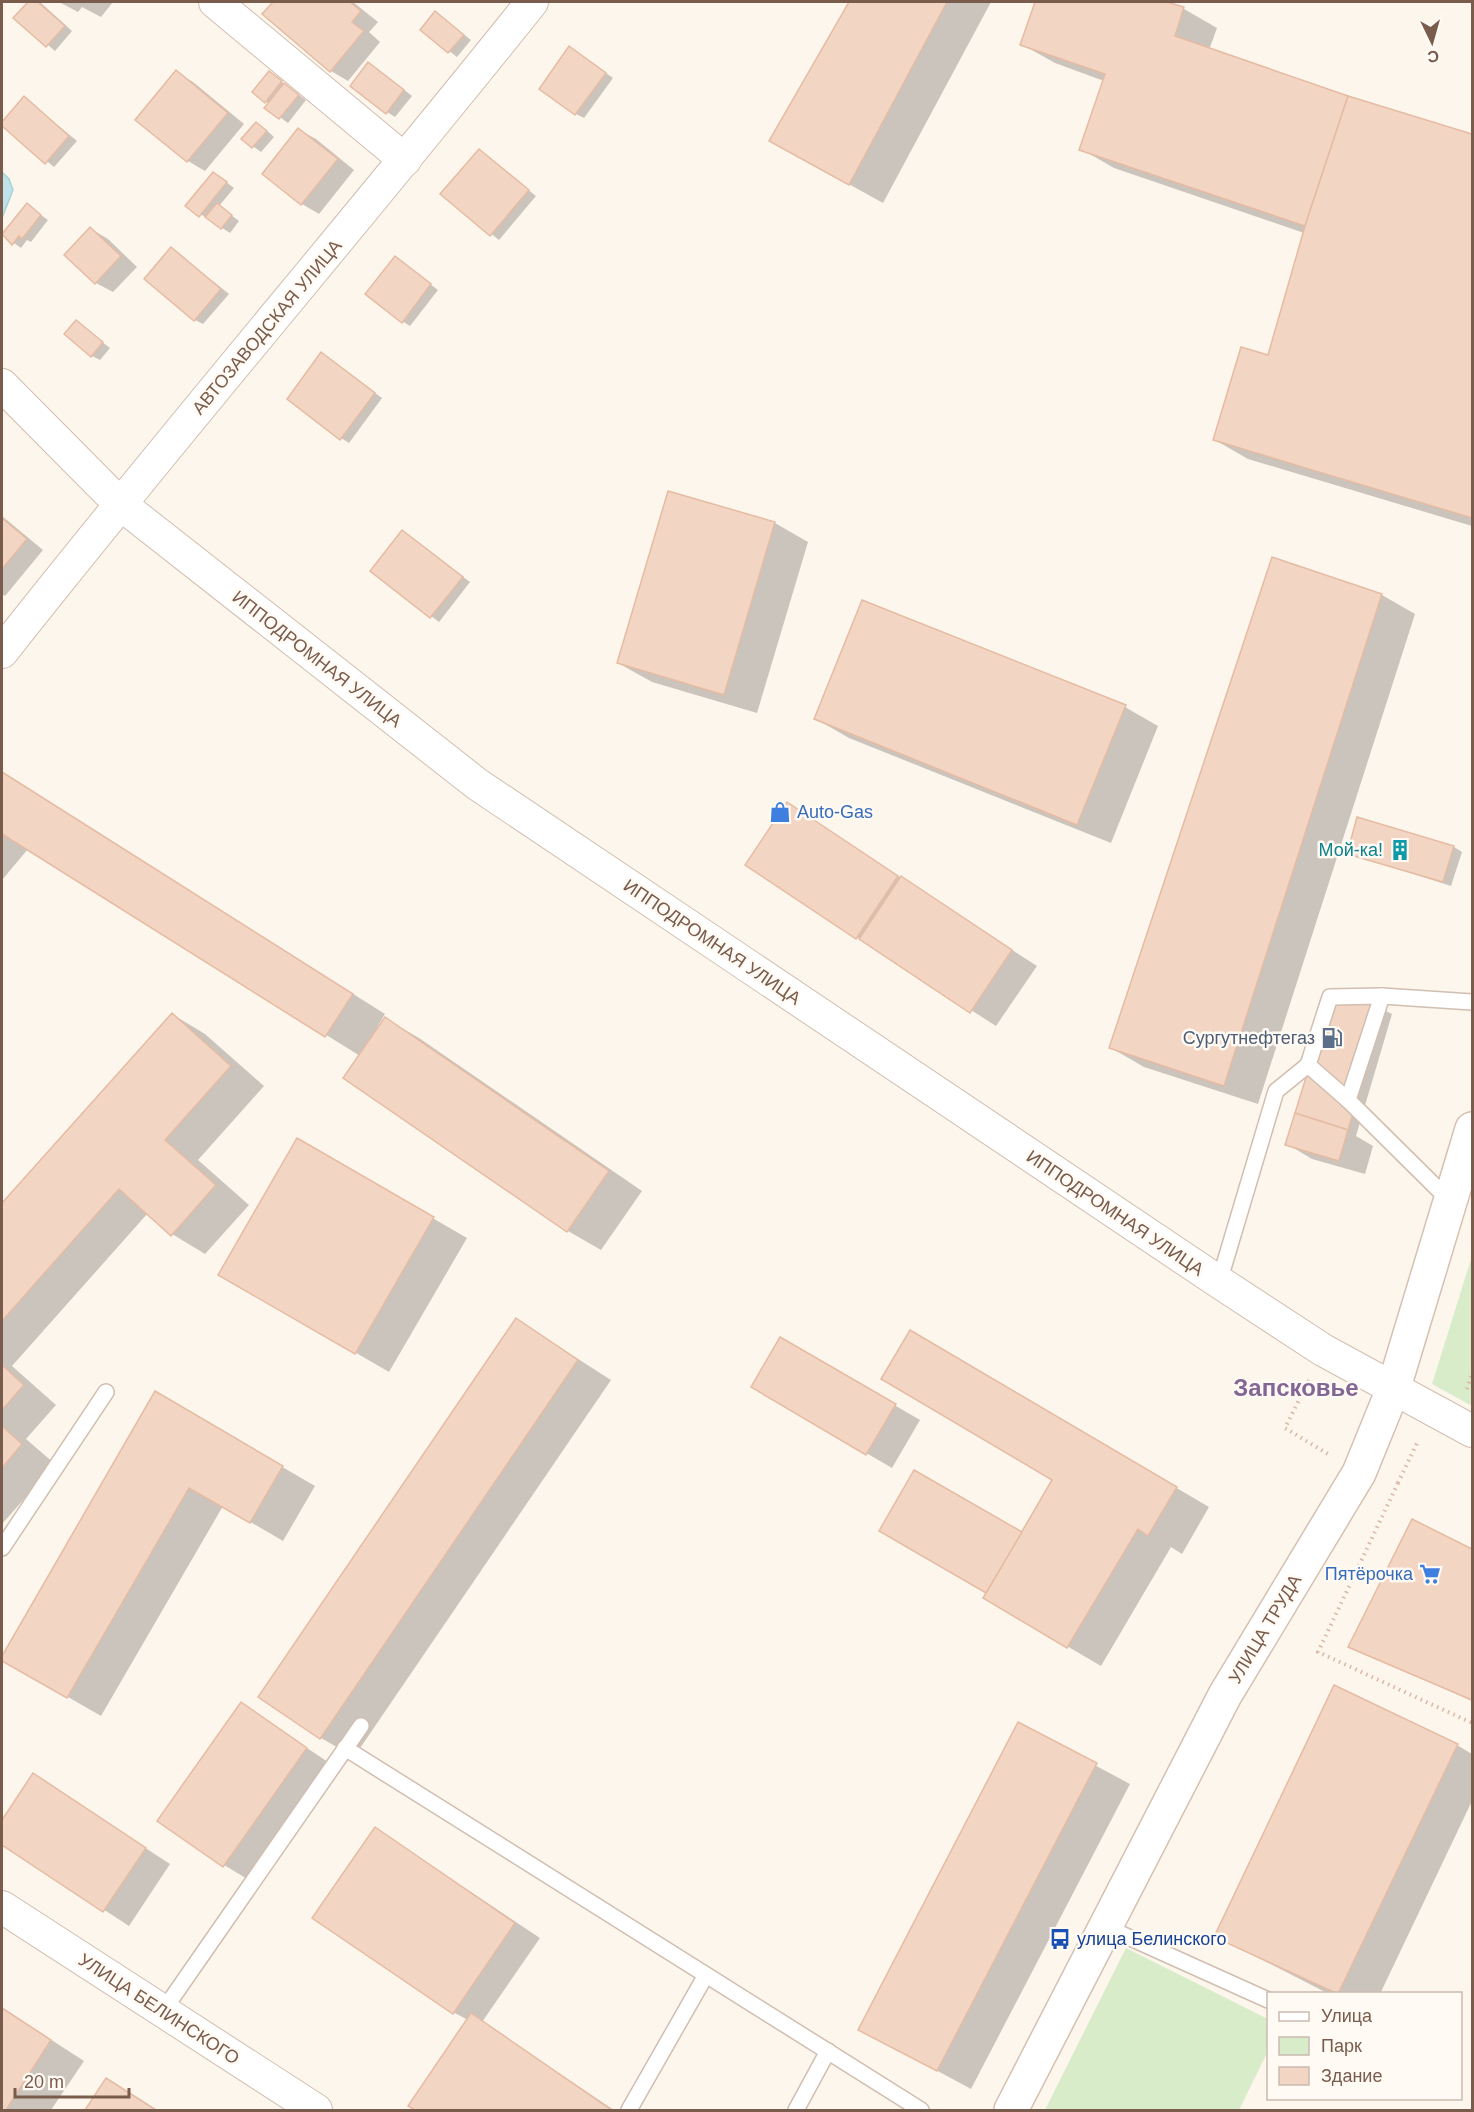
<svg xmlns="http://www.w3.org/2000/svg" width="1474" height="2112" font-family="Helvetica,sans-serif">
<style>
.green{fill:#d8ecc9}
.water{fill:#bfe3e8;stroke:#a5d3da;stroke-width:1.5}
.shadow{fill:#0003}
.building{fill:#f3d5c3;stroke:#e6bba3;stroke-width:1.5}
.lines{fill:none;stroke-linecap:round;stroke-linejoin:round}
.lane-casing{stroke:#d1beb0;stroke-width:18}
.street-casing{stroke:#d1beb0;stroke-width:34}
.secondary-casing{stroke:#d6c0b0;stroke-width:36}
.path{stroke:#d9b8a5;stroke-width:4;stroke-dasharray:1.5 4.5;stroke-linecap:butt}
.lane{stroke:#fff;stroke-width:15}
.street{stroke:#fff;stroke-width:32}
.secondary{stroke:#fff;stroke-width:33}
.labels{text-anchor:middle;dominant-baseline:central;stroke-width:5;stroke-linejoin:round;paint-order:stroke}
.street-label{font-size:18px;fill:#7a5c4d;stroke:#fffaf3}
.shop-label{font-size:18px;fill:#366cbe;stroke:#fffaf3;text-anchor:start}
.culture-label{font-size:18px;fill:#0d838f;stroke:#fffaf3;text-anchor:end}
.service-label{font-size:18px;fill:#4e5e75;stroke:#fffaf3;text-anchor:end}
.transit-label{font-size:18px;fill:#164399;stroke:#fffaf3;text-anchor:start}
.district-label{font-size:24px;font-weight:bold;fill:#846695;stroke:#fffaf3}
</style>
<rect width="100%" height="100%" fill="#fdf6ec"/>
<g class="green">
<path d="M 1472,1256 L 1472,1406 L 1432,1384 Z"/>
<path d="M 1126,1948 L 1268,2019 L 1268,2051 L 1239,2110 L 1045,2110 Z"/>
</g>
<path class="water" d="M 2,172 L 9,179 L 13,190 L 2,218 Z"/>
<g class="shadow">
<path d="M 30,2 L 41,3 L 72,31 L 55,51 L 16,17 Z"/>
<path d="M 59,2 L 113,2 L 101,17 L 82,7 L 78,12 Z"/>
<path d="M 275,2 L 353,2 L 378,22 L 369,32 L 380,42 L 348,81 L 331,71 L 264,14 Z"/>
<path d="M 850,2 L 991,2 L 883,203 L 771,141 Z"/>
<path d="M 1036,2 L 1162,2 L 1184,9 L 1217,28 L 1209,50 L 1472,136 L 1472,526 L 1248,459 L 1215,440 L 1269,356 L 1304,233 L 1114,168 L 1081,149 L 1104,81 L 1055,63 L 1021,44 Z"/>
<path d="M 436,13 L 471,40 L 457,57 L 422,30 Z"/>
<path d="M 578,53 L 613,78 L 584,118 L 576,114 Z"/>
<path d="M 377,69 L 412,96 L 395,117 L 387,112 Z"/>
<path d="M 176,72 L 193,82 L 244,124 L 205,171 L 188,161 Z"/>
<path d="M 270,73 L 306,100 L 288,123 L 266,107 L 269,104 L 266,101 Z"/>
<path d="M 24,98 L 77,141 L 54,167 L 2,124 Z"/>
<path d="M 264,128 L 274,137 L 261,152 L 243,139 Z"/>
<path d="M 299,130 L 316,139 L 354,170 L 319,214 L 302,204 L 264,173 Z"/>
<path d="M 480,151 L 536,196 L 499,240 L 442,194 Z"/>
<path d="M 222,179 L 234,188 L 219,206 L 239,221 L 230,233 L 188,206 Z"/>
<path d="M 27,205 L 48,220 L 31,242 L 27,240 L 21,248 L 3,235 Z"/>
<path d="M 91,229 L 108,239 L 137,267 L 113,292 L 96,283 Z"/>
<path d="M 172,249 L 229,294 L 203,324 L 195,320 Z"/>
<path d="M 395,258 L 438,290 L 410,326 L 402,321 Z"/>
<path d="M 76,322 L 110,348 L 100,360 L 92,356 Z"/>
<path d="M 322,354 L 382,398 L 349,443 L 341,438 Z"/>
<path d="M 669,492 L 775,523 L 808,542 L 757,713 L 652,682 L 618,663 Z"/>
<path d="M 2,516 L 43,550 L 5,596 L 2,594 Z"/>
<path d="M 402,532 L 470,582 L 439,622 L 372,571 Z"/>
<path d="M 1273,559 L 1382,595 L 1415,614 L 1258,1104 L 1144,1067 L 1111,1048 Z"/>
<path d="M 1125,707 L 1158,726 L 1111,843 L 849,738 L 816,719 Z"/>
<path d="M 2,773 L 385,1014 L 376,1029 L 378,1030 L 386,1019 L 419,1038 L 642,1191 L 601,1250 L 568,1231 L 345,1078 L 360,1056 L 28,849 L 2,880 Z"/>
<path d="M 787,804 L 1037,966 L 996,1026 L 857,937 Z"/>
<path d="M 1454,847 L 1462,852 L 1451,886 L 1348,853 Z"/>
<path d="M 1384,1010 L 1392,1014 L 1356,1136 L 1373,1146 L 1365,1174 L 1312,1159 L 1287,1144 Z"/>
<path d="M 172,1014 L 205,1034 L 264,1086 L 198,1160 L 249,1205 L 205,1254 L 172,1234 L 148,1213 L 12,1366 L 56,1405 L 26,1439 L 55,1464 L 2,1524 L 2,1205 Z"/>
<path d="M 298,1140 L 467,1238 L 389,1372 L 220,1274 Z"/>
<path d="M 517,1320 L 611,1380 L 354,1757 L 321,1738 Z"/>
<path d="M 781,1339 L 920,1420 L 892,1468 L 753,1387 Z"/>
<path d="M 944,1351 L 1209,1507 L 1182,1554 L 1171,1547 L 1101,1666 L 985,1598 L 1054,1480 Z"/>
<path d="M 155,1393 L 315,1486 L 283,1541 L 223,1506 L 101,1716 L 2,1659 Z"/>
<path d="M 1413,1521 L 1472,1551 L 1472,1701 L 1350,1646 Z"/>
<path d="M 241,1704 L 331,1764 L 249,1880 L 224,1865 Z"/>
<path d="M 1018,1724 L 1130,1784 L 971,2089 L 860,2029 Z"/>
<path d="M 1457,1745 L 1472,1754 L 1472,1801 L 1380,1994 L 1329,1994 L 1216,1936 Z"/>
<path d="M 33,1775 L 170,1864 L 129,1926 L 2,1843 L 2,1823 Z"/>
<path d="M 376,1829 L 540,1938 L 482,2022 L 614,2110 L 418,2110 L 410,2106 L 468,2020 L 453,2012 Z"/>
<path d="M 2,2008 L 84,2061 L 51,2110 L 2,2110 Z"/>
<path d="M 107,2080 L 140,2099 L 157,2110 L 87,2110 Z"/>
</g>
<g class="building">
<path d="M 28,2 L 38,2 L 65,26 L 46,47 L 13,18 Z"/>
<path d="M 273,2 L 350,2 L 361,11 L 352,22 L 364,31 L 330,72 L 262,14 Z"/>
<path d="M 849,2 L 947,2 L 849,185 L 769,141 Z"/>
<path d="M 1035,2 L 1167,2 L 1184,7 L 1175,36 L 1348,96 L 1305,226 L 1079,150 L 1105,74 L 1020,45 Z"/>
<path d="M 435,11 L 464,35 L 448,53 L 420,30 Z"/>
<path d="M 569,46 L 606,73 L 575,115 L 539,89 Z"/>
<path d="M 368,62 L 404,90 L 386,114 L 350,86 Z"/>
<path d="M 176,70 L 228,113 L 187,162 L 135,120 Z"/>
<path d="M 269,71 L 282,81 L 265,103 L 252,92 Z"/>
<path d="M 284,83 L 299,95 L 279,119 L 264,108 Z"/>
<path d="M 24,96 L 69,136 L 45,164 L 2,126 L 2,122 Z"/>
<path d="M 1348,96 L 1472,134 L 1472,518 L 1213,440 L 1241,347 L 1268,355 L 1305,226 Z"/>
<path d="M 256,122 L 267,131 L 252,148 L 241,139 Z"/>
<path d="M 298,128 L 338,159 L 301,205 L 262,174 Z"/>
<path d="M 479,149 L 529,190 L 490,236 L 440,194 Z"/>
<path d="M 213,172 L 227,182 L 199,217 L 185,206 Z"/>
<path d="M 27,203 L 41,215 L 22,239 L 19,236 L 12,245 L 2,234 Z"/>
<path d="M 217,203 L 232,215 L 221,229 L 205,217 Z"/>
<path d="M 90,227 L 121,256 L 95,284 L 64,255 Z"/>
<path d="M 171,247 L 221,289 L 194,321 L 144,279 Z"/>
<path d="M 395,256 L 431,284 L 402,323 L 365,294 Z"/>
<path d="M 76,320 L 103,342 L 91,357 L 64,334 Z"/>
<path d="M 321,352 L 375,393 L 340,440 L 287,399 Z"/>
<path d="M 668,491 L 775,522 L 724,695 L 617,663 Z"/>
<path d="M 2,518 L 27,539 L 2,569 Z"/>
<path d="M 402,530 L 463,577 L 430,618 L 370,571 Z"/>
<path d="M 1272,557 L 1382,594 L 1224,1086 L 1109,1048 Z"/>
<path d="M 862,600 L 1126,705 L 1077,825 L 814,719 Z"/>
<path d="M 2,772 L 353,994 L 325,1037 L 2,834 Z"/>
<path d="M 787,802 L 898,876 L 856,939 L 745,865 Z"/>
<path d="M 1357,817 L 1454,846 L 1443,882 L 1347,854 Z"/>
<path d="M 901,876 L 1012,950 L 970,1013 L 859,939 Z"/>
<path d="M 1332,993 L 1385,1008 L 1348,1130 L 1295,1113 Z"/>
<path d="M 172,1013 L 231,1066 L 165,1140 L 216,1185 L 171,1236 L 119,1189 L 2,1321 L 2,1203 Z"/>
<path d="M 385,1017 L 609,1171 L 567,1232 L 343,1078 Z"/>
<path d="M 1295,1113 L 1348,1130 L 1339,1161 L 1285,1145 Z"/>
<path d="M 297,1138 L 434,1217 L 355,1354 L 218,1275 Z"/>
<path d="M 516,1318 L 578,1360 L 320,1739 L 258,1697 Z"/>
<path d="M 910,1330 L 1177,1487 L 1148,1536 L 1138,1529 L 1067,1648 L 983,1598 L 1052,1480 L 881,1379 Z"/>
<path d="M 780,1337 L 896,1404 L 866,1455 L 751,1387 Z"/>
<path d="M 2,1365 L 24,1385 L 2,1410 Z"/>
<path d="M 155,1391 L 283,1466 L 250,1523 L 189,1488 L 67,1698 L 2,1661 L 2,1656 Z"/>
<path d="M 2,1426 L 22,1444 L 2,1468 Z"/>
<path d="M 914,1470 L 1022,1532 L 986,1593 L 879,1531 Z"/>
<path d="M 1412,1519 L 1472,1549 L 1472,1700 L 1348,1647 Z"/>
<path d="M 1334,1685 L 1458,1744 L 1338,1994 L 1214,1937 Z"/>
<path d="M 241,1702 L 307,1748 L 223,1867 L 157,1821 Z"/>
<path d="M 1018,1722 L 1097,1763 L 937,2071 L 858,2030 Z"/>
<path d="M 33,1773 L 146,1848 L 103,1912 L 2,1845 L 2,1820 Z"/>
<path d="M 375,1827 L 515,1923 L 453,2014 L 312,1918 Z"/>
<path d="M 2,2008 L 51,2040 L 6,2110 L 2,2110 Z"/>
<path d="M 471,2013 L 610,2109 L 610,2110 L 415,2110 L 408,2106 Z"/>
<path d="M 106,2078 L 156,2110 L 85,2110 Z"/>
</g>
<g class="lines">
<defs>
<g id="lane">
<path d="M 1348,1100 L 1308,1065 L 1330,997 L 1382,996"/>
<path d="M 1450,1201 L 1348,1100 L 1382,996 L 1472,1002"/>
<path d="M 1219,1282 L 1276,1091 L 1308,1065"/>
<path d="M 2,1548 L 106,1392"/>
<path d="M 345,1748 L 921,2110"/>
<path d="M 1106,1927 L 1268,2000"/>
<path d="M 163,2011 L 361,1726"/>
<path d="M 629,2110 L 706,1975"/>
<path d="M 796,2110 L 828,2051"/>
</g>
<g id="street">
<path d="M 215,2 L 405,160"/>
<path d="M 2,385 L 119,503 L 477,784 L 1219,1282 L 1323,1350 L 1472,1431"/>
<path d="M 2,652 C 175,432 358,220 532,2"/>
<path d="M 2,1907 L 316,2110"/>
</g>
<path id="secondary" d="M 1011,2110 L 1225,1695 L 1359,1473 L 1394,1387 L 1472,1129"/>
</defs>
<use href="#lane" class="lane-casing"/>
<use href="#street" class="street-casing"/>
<use href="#secondary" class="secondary-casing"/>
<g class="path">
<path d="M 1309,1380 L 1285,1428 L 1328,1454"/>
<path d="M 1467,1389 L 1472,1374"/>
<path d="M 1398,1483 L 1318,1652 L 1472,1723"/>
<path d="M 1398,1483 L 1418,1441"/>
</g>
<use href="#lane" class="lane"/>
<use href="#street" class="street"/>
<use href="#secondary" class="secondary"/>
</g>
<defs>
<symbol id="shop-bare" viewBox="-9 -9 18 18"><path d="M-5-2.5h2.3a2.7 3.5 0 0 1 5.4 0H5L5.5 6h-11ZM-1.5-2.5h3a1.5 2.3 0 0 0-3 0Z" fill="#3f7fe0" stroke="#fffaf3" stroke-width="2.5" paint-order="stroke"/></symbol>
<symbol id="building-bare" viewBox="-9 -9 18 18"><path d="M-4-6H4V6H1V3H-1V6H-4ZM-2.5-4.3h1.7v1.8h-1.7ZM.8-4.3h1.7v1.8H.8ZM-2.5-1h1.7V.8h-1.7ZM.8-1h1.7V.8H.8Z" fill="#0f9aa8" stroke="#fffaf3" stroke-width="2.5" paint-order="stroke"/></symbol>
<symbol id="fuel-bare" viewBox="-9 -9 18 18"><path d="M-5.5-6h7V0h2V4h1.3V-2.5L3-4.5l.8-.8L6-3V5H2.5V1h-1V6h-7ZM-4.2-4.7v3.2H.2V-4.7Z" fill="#5c6f8a" stroke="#fffaf3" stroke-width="2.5" paint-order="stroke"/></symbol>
<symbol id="supermarket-bare" viewBox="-9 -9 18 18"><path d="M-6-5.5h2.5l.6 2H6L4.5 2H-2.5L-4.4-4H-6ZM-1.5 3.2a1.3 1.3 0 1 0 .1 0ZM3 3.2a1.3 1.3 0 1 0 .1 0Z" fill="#3f7fe0" stroke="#fffaf3" stroke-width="2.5" paint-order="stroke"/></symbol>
<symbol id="bus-bare" viewBox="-9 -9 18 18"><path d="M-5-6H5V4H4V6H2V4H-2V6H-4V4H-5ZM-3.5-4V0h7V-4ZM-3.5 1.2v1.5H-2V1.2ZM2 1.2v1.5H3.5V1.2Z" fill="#1a4fb4" stroke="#fffaf3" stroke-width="2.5" paint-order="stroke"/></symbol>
</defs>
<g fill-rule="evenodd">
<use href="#shop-bare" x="765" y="797" width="30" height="30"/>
<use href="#building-bare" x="1385" y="835" width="30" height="30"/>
<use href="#fuel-bare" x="1317" y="1023" width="30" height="30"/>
<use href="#supermarket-bare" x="1415" y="1559" width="30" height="30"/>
<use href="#bus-bare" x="1045" y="1924" width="30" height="30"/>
</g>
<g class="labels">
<g class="street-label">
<text transform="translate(267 327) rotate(-50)">АВТОЗАВОДСКАЯ УЛИЦА</text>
<text transform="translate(317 659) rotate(38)">ИППОДРОМНАЯ УЛИЦА</text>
<text transform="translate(712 942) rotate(34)">ИППОДРОМНАЯ УЛИЦА</text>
<text transform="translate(1115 1213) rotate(34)">ИППОДРОМНАЯ УЛИЦА</text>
<text transform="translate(1265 1629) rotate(-59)">УЛИЦА ТРУДА</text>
<text transform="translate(159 2009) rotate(33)">УЛИЦА БЕЛИНСКОГО</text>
</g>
<g class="shop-label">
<text x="797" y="812">Auto-Gas</text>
<text x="1413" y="1574" text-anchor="end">Пятёрочка</text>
</g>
<g class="culture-label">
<text x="1383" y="850">Мой-ка!</text>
</g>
<g class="service-label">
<text x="1315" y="1038">Сургутнефтегаз</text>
</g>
<g class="transit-label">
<text x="1077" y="1939">улица Белинского</text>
</g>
<g class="district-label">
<text x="1296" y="1387">Запсковье</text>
</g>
</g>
<rect width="1474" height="2112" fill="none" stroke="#7a5c4d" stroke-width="6"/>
<rect x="1267" y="1992" width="195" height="108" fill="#fffaf3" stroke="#cabbb1" stroke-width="1.5"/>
<rect x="1279" y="2012" width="30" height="9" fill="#ffffff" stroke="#cabbb1" stroke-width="1.5"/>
<text x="1321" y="2022" font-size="18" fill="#7a5c4d">Улица</text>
<rect x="1279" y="2037" width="30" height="18" fill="#d8ecc9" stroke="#cabbb1" stroke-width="1.5"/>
<text x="1321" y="2052" font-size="18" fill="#7a5c4d">Парк</text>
<rect x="1279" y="2067" width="30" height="18" fill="#f3d5c3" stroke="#cabbb1" stroke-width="1.5"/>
<text x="1321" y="2082" font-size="18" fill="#7a5c4d">Здание</text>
<g transform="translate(1432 42) rotate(175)" stroke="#fffaf3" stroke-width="4.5" paint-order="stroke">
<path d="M0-4.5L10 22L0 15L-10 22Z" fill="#7a5c4d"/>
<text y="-9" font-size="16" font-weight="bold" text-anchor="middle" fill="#7a5c4d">С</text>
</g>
<path d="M15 2088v9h114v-9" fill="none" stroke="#7a5c4d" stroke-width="3"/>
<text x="24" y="2088" font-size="18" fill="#7a5c4d" stroke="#fffaf3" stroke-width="4.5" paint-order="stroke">20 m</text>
</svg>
